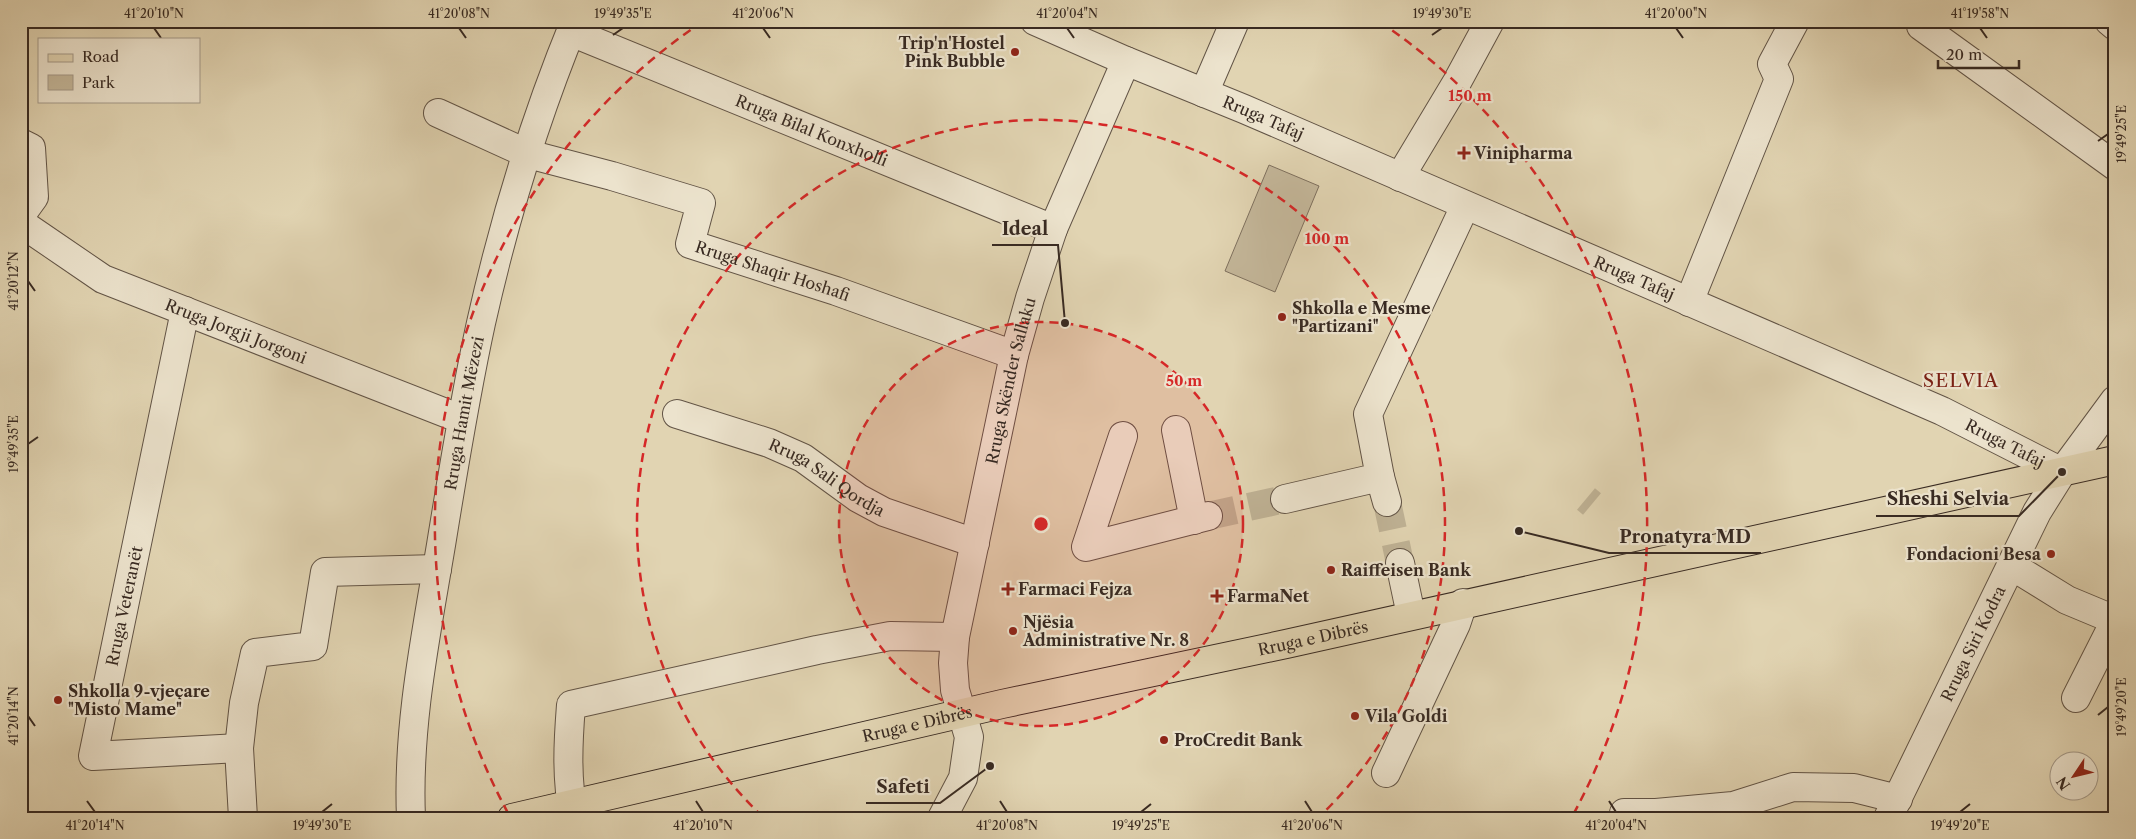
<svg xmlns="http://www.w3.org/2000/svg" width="2136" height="839" font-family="'Libre Caslon Text',serif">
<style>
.green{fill:#c4b79a;stroke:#7e705e}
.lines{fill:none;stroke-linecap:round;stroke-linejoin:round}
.minor-tunnel{stroke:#bfb295;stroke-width:28;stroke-dasharray:28 14;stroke-linecap:butt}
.minor-casing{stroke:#625446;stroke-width:30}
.major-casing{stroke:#382a22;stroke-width:30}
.minor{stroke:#ece3cd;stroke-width:28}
.major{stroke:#e1d4b2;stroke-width:28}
.ticks{fill:none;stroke:#382a22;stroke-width:2}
.ring{fill:none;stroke:#d62828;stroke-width:2.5;stroke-dasharray:9 6}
.poi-dot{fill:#8f2418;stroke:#ece3cd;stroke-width:2}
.labels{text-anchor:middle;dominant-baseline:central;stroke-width:4.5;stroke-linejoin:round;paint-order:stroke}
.poi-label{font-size:16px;font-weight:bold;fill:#382a22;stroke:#ece3cd;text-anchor:start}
.street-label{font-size:16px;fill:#382a22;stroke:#ece3cd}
.quarter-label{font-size:19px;letter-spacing:1px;fill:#7a1f14;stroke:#ece3cd}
.centre{fill:#d62828;stroke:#ece3cd;stroke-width:2.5}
.ring-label{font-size:15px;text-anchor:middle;font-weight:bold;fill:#d62828;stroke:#ece3cd;stroke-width:4.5;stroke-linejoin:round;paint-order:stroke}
.leader{fill:none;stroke:#382a22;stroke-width:2}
.callout-dot{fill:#382a22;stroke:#ece3cd;stroke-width:2}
.callout-label{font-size:18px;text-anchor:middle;font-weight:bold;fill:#382a22;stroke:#ece3cd;stroke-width:4.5;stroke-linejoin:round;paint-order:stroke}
.neatline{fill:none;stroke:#382a22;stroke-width:2}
.ticks-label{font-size:12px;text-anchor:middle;fill:#382a22}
</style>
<rect width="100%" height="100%" fill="#e1d4b2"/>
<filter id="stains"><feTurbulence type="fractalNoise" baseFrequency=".004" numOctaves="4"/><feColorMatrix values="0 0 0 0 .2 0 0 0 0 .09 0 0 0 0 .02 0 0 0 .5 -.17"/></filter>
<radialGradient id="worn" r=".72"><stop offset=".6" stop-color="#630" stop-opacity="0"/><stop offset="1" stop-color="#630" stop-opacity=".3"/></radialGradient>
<path class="green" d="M 1269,165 L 1319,186 L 1275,292 L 1225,271 Z"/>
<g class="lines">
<g class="minor-tunnel">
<path d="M 1586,499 L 1592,504"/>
<path d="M 1387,502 L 1400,563"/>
<path d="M 1208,516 L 1285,499"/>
</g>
<defs>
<g id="minor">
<path id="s1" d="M 1035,21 L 1126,61 L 1244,109 L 1942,411 L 2062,472"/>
<path d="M 2109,21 L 2115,26"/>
<path d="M 1921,26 L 2115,166"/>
<path id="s2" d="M 571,32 L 1053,229"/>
<path d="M 1204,93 L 1235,21"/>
<path id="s3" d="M 438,113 L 528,154 L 612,176 L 701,203 L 690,244 L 836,291 L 1014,355"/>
<path d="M 21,143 L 31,148 L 34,197 L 21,215"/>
<path d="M 1400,177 L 1457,82 L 1490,21"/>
<path id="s4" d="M 21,223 L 103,279 L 461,419"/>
<path d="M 1689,302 L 1779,79 L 1772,64 L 1795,21"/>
<path d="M 185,311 L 93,756 L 239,748"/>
<path id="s5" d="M 677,414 L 769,443 L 803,458 L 858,498 L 884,512 L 975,543"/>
<path d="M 1176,430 L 1194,520"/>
<path d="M 1123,436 L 1086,547 L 1208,516"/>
<path d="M 1380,477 L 1387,502"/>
<path d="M 1285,499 L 1380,477 L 1368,414 L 1465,206"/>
<path d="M 1400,563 L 1411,615"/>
<path d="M 2012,566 L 2067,600 L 2115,620"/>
<path d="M 2076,698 L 2115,621"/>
<path d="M 1386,773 L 1456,624 L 1463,603"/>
<path d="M 1624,813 L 1656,813 L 1733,806 L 1793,787 L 1854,788 L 1898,799"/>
<path d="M 243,818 L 239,748 L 244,703 L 255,653 L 313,646 L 325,572 L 437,569"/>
<path id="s6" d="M 411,818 C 407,726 426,635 441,545 C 453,471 465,396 481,323 C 504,220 535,118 575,21"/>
<path d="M 574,818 C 566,779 568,743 571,705 L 817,650 L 890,636 L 955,637"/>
<path id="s7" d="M 942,818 L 963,778 L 969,737 L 955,690 L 953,663 L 955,637 L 1014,355 L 1030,298 L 1053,229 L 1126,61"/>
<path id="s8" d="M 1888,818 L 2037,512 L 2062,472 L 2115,400"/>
</g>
<g id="major">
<path id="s9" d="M 512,818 L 1002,704 L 1286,644 L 2115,460"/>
</g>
</defs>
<use href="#minor" class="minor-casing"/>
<use href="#major" class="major-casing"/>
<use href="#minor" class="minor"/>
<use href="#major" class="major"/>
</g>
<path class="ticks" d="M 154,28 L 161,38M 459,28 L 466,38M 763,28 L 770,38M 1067,28 L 1074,38M 1676,28 L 1683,38M 1980,28 L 1987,38M 613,35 L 623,28M 1432,35 L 1442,28M 2098,141 L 2108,134M 28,281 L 35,291M 28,444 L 38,437M 2098,715 L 2108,707M 28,716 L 35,726M 87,801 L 95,812M 696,801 L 703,812M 1000,801 L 1007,812M 1305,801 L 1312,812M 1609,801 L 1616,812M 322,812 L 332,804M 1141,812 L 1151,804M 1960,812 L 1970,804"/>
<circle cx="1041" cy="524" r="202" fill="#d62828" fill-opacity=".12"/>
<g class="ring">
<circle cx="1041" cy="524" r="202"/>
<path d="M763 817A404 404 0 1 1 1319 817"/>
<path d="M508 813A606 606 0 0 1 702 22M1380 22A606 606 0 0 1 1574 813"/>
</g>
<g class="poi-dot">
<circle cx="1015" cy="52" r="5"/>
<path d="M1461.5 145.5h5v5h5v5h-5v5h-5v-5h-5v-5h5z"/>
<circle cx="1282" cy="317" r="5"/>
<circle cx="2051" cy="554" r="5"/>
<circle cx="1331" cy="570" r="5"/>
<path d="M1005.5 581.5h5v5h5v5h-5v5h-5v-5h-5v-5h5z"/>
<path d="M1214.5 588.5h5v5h5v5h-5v5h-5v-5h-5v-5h5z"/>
<circle cx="1013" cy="631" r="5"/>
<circle cx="58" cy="700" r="5"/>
<circle cx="1355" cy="716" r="5"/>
<circle cx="1164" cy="740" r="5"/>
</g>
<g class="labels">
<g class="poi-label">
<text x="1005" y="43" text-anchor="end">Trip'n'Hostel<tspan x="1005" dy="18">Pink Bubble</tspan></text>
<text x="1474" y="153">Vinipharma</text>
<text x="1292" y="308">Shkolla e Mesme<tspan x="1292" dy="18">"Partizani"</tspan></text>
<text x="2041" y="554" text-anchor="end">Fondacioni Besa</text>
<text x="1341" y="570">Raiffeisen Bank</text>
<text x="1018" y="589">Farmaci Fejza</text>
<text x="1227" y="596">FarmaNet</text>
<text x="1023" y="622">Njësia<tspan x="1023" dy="18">Administrative Nr. 8</tspan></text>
<text x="68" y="691">Shkolla 9-vjeçare<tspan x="68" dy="18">"Misto Mame"</tspan></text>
<text x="1365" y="716">Vila Goldi</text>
<text x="1174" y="740">ProCredit Bank</text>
</g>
<g class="street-label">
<text stroke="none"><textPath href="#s1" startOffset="248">Rruga Tafaj</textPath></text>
<text stroke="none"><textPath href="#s2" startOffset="260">Rruga Bilal Konxholli</textPath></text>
<text stroke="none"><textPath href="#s3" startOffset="408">Rruga Shaqir Hoshafi</textPath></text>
<text stroke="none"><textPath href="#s1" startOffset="652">Rruga Tafaj</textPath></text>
<text stroke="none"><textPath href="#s4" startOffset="242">Rruga Jorgji Jorgoni</textPath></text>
<text stroke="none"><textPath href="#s7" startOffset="451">Rruga Skënder Sallaku</textPath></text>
<text stroke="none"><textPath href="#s6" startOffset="409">Rruga Hamit Mëzezi</textPath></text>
<text stroke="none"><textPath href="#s1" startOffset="1058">Rruga Tafaj</textPath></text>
<text stroke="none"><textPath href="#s5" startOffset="164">Rruga Sali Qordja</textPath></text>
<text transform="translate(124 606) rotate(-78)">Rruga Veteranët</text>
<text stroke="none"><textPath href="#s9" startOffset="821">Rruga e Dibrës</textPath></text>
<text stroke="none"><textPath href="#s8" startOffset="194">Rruga Siri Kodra</textPath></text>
<text stroke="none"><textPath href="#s9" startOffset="416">Rruga e Dibrës</textPath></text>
</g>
<g class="quarter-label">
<text x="1961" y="380">SELVIA</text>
</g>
</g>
<circle cx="1041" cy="524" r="8" class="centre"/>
<g class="ring-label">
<text x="1470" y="101">150 m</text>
<text x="1327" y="244">100 m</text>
<text x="1184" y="386">50 m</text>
</g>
<path class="leader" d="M1065 323L1058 245H992M2062 472L2019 516H1876M1519 531L1609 553H1761M990 766L940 803H866"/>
<g class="callout-dot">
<circle cx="1065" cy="323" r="5"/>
<circle cx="2062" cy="472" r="5"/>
<circle cx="1519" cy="531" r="5"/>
<circle cx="990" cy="766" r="5"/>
</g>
<g class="callout-label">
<text x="1025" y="235">Ideal</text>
<text x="1948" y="505">Sheshi Selvia</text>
<text x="1685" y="543">Pronatyra MD</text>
<text x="903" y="793">Safeti</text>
</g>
<rect width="2136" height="839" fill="none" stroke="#e1d4b2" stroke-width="55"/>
<rect x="38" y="38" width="162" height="65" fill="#ece3cd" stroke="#a49989"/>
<rect x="48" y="54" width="25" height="8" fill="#e1d4b2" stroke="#a49989"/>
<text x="82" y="62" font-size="15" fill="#382a22">Road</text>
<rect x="48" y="75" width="25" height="15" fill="#c4b79a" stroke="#a49989"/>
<text x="82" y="88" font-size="15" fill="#382a22">Park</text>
<g transform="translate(2074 776) rotate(235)"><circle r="24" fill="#ece3cd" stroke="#a49989"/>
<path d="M0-4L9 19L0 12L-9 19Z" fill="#8f2418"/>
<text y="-8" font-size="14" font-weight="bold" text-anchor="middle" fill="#382a22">N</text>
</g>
<path d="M1938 60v8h81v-8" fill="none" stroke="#382a22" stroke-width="2.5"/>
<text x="1946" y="60" font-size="15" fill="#382a22" stroke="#ece3cd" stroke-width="4" paint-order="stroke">20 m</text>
<rect x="28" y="28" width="2080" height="784" class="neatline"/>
<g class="ticks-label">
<text x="154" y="18">41°20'10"N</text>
<text x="459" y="18">41°20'08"N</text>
<text x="623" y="18">19°49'35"E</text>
<text x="763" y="18">41°20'06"N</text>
<text x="1067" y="18">41°20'04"N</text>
<text x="1442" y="18">19°49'30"E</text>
<text x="1676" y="18">41°20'00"N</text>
<text x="1980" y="18">41°19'58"N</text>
<text transform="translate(2122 134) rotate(-90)" y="4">19°49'25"E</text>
<text transform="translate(14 281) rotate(-90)" y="4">41°20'12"N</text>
<text transform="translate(14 444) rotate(-90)" y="4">19°49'35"E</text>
<text transform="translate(2122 707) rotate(-90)" y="4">19°49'20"E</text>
<text transform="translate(14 716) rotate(-90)" y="4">41°20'14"N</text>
<text x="95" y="830">41°20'14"N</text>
<text x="322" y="830">19°49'30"E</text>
<text x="703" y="830">41°20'10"N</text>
<text x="1007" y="830">41°20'08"N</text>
<text x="1141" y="830">19°49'25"E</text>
<text x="1312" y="830">41°20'06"N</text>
<text x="1616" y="830">41°20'04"N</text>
<text x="1960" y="830">19°49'20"E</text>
</g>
<rect width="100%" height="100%" filter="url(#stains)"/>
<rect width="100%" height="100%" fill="url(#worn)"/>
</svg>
